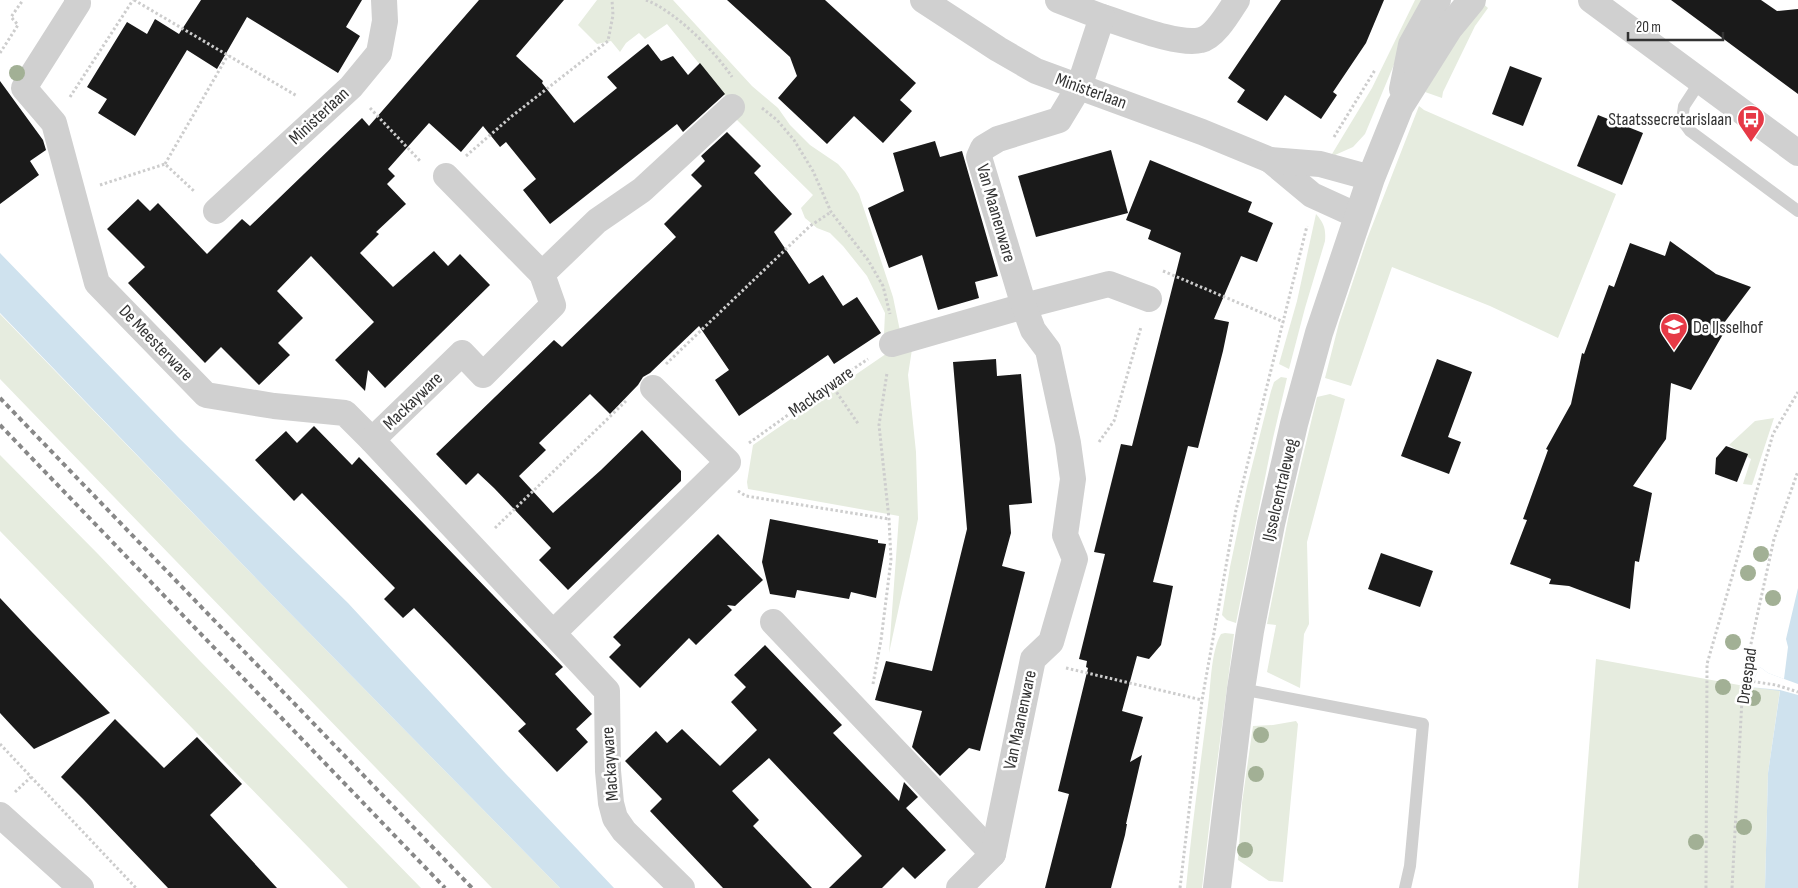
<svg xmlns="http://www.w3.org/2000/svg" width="1798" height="888" font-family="'Sofia Sans Condensed',sans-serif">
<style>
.green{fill:#e6ecdf}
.water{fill:#cfe2ee}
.pier{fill:#fff}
.building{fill:#1a1a1a}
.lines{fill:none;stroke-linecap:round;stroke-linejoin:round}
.path{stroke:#cdcdcd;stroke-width:3;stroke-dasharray:2.5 2.5;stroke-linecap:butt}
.service{stroke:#d0d0d0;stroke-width:12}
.minor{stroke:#d0d0d0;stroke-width:26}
.tertiary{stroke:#d0d0d0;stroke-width:28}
.rail{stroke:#888;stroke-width:4;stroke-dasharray:5 4;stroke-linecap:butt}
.tree{fill:#a2b095}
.labels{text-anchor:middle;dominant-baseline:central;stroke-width:5;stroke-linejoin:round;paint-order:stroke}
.street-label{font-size:18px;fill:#333;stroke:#fff}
.poi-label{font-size:18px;fill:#333;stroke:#fff;text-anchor:end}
</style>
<rect width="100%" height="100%" fill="#fff"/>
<g class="green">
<path d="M 597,0 L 673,0 L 752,86 L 778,108 L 790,125 L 810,145 L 838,164 L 845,172 L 859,194 L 893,297 L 900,331 L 884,334 L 885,313 L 867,276 L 843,246 L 830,233 L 817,228 L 805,218 L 801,208 L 813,195 L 737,120 L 727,98 L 667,24 L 645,39 L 639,33 L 626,43 L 620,52 L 611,41 L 597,44 L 578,25 Z"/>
<path d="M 1415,0 L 1426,0 L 1403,43 L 1365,134 L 1353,147 L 1335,155 L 1332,154 L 1372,88 Z"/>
<path d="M 1480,1 L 1488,8 L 1475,26 L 1443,92 L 1442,98 L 1425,92 Z"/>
<path d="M 1419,106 L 1424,110 L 1616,194 L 1558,338 L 1490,306 L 1392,267 L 1351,386 L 1325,378 L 1339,323 L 1367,239 Z"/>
<path d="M 1316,214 C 1324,223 1326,229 1325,241 L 1305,308 L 1289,369 L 1279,364 L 1297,301 Z"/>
<path d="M 0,314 L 277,600 L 560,888 L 492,888 L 0,379 Z"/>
<path d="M 913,343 L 908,375 L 916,452 L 918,519 L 889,653 L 899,516 L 748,489 L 747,482 L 753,445 L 896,347 Z"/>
<path d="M 1281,377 L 1287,378 L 1273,438 L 1236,623 L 1227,620 L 1222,615 L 1230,567 L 1247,486 L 1271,391 L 1274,382 Z"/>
<path d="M 1330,394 L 1345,399 L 1307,542 L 1309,624 L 1304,634 L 1300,688 L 1267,672 L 1276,625 L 1267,624 L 1289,514 L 1317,397 Z"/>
<path d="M 1774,418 L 1752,485 L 1743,484 L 1751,459 L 1729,445 L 1755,421 Z"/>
<path d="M 0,455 L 98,554 L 199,660 L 421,888 L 348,888 L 0,531 Z"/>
<path d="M 1225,633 L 1234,634 L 1212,802 L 1202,888 L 1186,888 C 1192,824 1201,761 1209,697 C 1211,679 1212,649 1221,634 Z"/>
<path d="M 1596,659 L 1750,687 L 1780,690 L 1768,773 L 1765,888 L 1578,888 Z"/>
<path d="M 1296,721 L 1298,724 L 1283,882 L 1269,881 L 1238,860 L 1242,803 L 1253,726 L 1273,725 Z"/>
</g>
<g class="water">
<path d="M 0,253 L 179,438 L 348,603 L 506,774 L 614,888 L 560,888 L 277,600 L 0,313 Z"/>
<path d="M 1798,588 L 1798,888 L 1765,888 L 1768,773 L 1780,691 L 1750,687 L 1760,667 L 1768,673 L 1784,679 L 1788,647 L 1786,639 Z"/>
</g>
<path class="pier" d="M 1760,667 L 1768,673 L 1798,684 L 1798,695 L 1780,690 L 1750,687 Z"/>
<g class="building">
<path d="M 201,0 L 362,0 L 346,27 L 360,36 L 338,73 L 247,17 L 217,69 L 187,50 L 135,136 L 98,113 L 107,99 L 87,87 L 127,22 L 147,34 L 155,19 L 179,34 Z"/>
<path d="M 479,0 L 564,0 L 516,56 L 543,81 L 542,83 L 574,123 L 617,88 L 607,77 L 648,44 L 661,61 L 673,56 L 688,75 L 700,63 L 725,94 L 683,132 L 677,124 L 550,224 L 523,190 L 536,179 L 506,142 L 500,147 L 483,126 L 461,152 L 429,123 L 388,169 L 395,176 L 387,184 L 406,204 L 376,232 L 379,234 L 360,253 L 393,287 L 434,251 L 448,266 L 460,254 L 490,285 L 385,388 L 368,370 L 365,391 L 335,360 L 374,322 L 311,256 L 277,291 L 303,318 L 278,343 L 290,355 L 259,385 L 221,347 L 205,363 L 128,283 L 145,267 L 107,229 L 138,199 L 150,211 L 158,203 L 207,254 L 242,219 L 250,226 L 362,118 L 369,126 Z"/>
<path d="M 727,0 L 825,0 L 916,83 L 900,100 L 912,111 L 883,143 L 854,116 L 827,144 L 778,98 L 797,76 L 790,57 Z"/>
<path d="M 1281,0 L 1384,0 L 1366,43 L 1333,92 L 1337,95 L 1321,119 L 1285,95 L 1267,121 L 1237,102 L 1245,90 L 1228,78 Z"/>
<path d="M 1671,0 L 1761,0 L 1777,11 L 1798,9 L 1798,94 Z"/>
<path d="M 1510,66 L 1542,78 L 1523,126 L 1492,114 Z"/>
<path d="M 0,81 L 43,140 L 46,150 L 30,161 L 39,175 L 0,204 Z"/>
<path d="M 1598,115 L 1643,133 L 1622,185 L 1577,166 Z"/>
<path d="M 727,132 L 761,166 L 754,173 L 792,214 L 774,232 L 809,284 L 823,275 L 843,306 L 857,297 L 881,333 L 834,364 L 828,355 L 739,416 L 715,380 L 729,370 L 699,326 L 650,373 L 643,377 L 638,385 L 610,414 L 590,394 L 539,443 L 546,450 L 519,476 L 553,513 L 601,470 L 642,430 L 681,471 L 681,481 L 568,590 L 539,560 L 551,548 L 494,488 L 478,473 L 466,485 L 436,454 L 554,340 L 562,347 L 676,237 L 664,224 L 702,186 L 691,175 L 705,161 L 701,156 Z"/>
<path d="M 935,141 L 940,157 L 962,151 L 998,276 L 975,282 L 979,298 L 938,310 L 922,255 L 889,268 L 868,208 L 904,191 L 893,153 Z"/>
<path d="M 1111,150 L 1128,213 L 1036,237 L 1018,176 Z"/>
<path d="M 1150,160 L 1252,202 L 1248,212 L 1273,223 L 1257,262 L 1241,256 L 1214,319 L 1229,322 L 1223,351 L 1198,448 L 1188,446 L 1153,582 L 1173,586 L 1161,645 L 1149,659 L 1137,656 L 1122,711 L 1143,717 L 1130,762 L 1142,755 L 1126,824 L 1127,824 L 1125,835 L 1111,888 L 1045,888 L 1069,794 L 1058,791 L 1088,668 L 1086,667 L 1087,661 L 1079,659 L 1105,554 L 1094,552 L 1121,444 L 1132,446 L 1181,253 L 1148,239 L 1151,230 L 1126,220 Z"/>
<path d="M 1670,241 L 1716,274 L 1751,287 L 1721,327 L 1726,329 L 1691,390 L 1671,383 L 1666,439 L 1633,486 L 1652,493 L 1639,562 L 1635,561 L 1630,609 L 1569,586 L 1549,584 L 1551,579 L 1510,564 L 1527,520 L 1523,519 L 1548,450 L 1546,449 L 1571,404 L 1582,353 L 1584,354 L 1609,285 L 1614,287 L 1630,243 L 1665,256 Z"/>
<path d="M 996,359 L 997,376 L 1021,374 L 1032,503 L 1009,505 L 1011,533 L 1002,566 L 1025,572 L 980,751 L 969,748 L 940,776 L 912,747 L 922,711 L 875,700 L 886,661 L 932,671 L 967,529 L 953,362 Z"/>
<path d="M 1437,359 L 1472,372 L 1448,437 L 1461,442 L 1449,474 L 1401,456 Z"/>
<path d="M 314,426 L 352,465 L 359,457 L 563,667 L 555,674 L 592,714 L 576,729 L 588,742 L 557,772 L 518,731 L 526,724 L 452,647 L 414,608 L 403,618 L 384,599 L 395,588 L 302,493 L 294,501 L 255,460 L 286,431 L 297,443 Z"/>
<path d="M 1726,446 L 1748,454 L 1737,482 L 1715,474 L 1716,458 Z"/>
<path d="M 770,519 L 878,540 L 878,543 L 886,544 L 876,598 L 851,592 L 849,599 L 797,590 L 795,598 L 770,594 L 762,562 Z"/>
<path d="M 718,534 L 763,580 L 735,606 L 727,605 L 732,610 L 696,645 L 689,638 L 640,688 L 609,657 L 621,645 L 613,637 Z"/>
<path d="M 1381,553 L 1433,571 L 1420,607 L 1368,589 Z"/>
<path d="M 0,598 L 31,631 L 110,713 L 34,749 L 13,727 L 0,713 Z"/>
<path d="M 765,645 L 842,725 L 833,733 L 899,801 L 904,782 L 918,797 L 906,808 L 946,850 L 915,879 L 903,867 L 882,888 L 829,888 L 862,856 L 769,758 L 732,791 L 759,820 L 753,826 L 812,888 L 723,888 L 650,811 L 662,799 L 625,761 L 656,731 L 667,743 L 682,729 L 720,766 L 757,730 L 731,702 L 746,687 L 734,675 Z"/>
<path d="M 115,719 L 164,768 L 197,737 L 242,784 L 210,815 L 277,888 L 168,888 L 83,799 L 61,777 Z"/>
</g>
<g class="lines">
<g class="path">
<path d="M 134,0 L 297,96"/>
<path d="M 646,0 C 675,11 715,51 732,77"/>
<path d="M 0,53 L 18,25 L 11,17 L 23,0"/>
<path d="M 70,97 L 133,0"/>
<path d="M 370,108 L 421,162"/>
<path d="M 762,108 L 777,120 L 794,140 L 813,171 L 831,212 L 868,260 L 883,286 L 890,314"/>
<path d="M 1334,137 L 1375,70"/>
<path d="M 466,156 L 512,116 L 608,41 L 613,15 L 612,0"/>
<path d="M 165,164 L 228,55"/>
<path d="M 100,185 L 165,164 L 195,192"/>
<path d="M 1163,271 L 1284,322"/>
<path d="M 666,364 L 810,226 L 831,212"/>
<path d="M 831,384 L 859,425"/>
<path d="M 1099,442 L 1114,421 L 1141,327"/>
<path d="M 749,443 L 831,384 L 868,359"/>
<path d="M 738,491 L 746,496 L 889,519"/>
<path d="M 495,528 L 627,400"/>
<path d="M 1066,668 L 1202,700"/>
<path d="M 1743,680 L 1776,685 L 1798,692"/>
<path d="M 873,684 L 881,640 L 891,560 L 889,519 L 879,425 L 887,373"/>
<path d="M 0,744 L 136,888"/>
<path d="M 15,792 L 31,777"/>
<path d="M 1180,888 L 1202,700 L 1236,510 L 1307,226"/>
<path d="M 1706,888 L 1707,664 L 1773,434 L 1798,392"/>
<path d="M 1732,888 L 1743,680 L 1774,539 L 1798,471"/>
</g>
<g class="service">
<path d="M 1701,80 L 1684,106 L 1682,120 L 1690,131 L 1798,211"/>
<path d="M 1241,689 L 1423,724 L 1410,866 L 1405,888"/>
</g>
<g class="minor">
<path d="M 77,0 L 78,3 L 24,88 L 54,123 L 97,283 L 206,395 L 274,406 L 345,413 L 372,440"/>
<path d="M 923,0 L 998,49 L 1036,71 L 1202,132 L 1270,160 L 1312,195 L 1358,216"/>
<path d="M 1591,0 L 1798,153"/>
<path d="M 1102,17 C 1126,24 1178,46 1201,40 C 1215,37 1229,12 1237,0"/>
<path d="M 1270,160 L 1320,164 L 1371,178"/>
<path d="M 446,176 L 542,274 L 553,305 L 483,375 L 462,353 L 372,440 L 607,691 L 608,771 L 611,803 L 615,818 L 624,831 L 682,888"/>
<path d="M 216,211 L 351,87 L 379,53 L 385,21 L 384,0"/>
<path d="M 542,274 L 597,221 L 642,190 L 732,107"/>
<path d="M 892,344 L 1024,306 L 1109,284 L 1149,299"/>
<path d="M 773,622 L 993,854"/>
<path d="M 553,633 L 728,462 L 653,388"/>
<path d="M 0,815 L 81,888"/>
<path d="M 959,888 L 993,854 L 1033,659 L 1051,642 L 1075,559 L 1065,535 L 1073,479 L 1068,443 L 1048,350 L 1033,330 L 1024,306 L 979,157 L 983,148 L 998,139 L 1059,120 L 1079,87 L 1102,17 L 1058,0"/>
</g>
<g class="tertiary">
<path d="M 1403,89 L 1412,45 L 1437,0"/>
<path d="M 1217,888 L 1241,689 L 1250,631 L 1271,524 L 1294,424 L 1319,333 L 1371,178 L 1400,106 L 1449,28 L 1472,0"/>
</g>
<g class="rail">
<path d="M 0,398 L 472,888"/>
<path d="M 0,425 L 445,888"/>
</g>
</g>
<g class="tree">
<circle cx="17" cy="73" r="8"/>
<circle cx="1761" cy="554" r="8"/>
<circle cx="1748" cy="573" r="8"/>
<circle cx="1773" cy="598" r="8"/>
<circle cx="1733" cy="642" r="8"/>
<circle cx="1723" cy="687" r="8"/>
<circle cx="1753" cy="698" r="8"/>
<circle cx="1261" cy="735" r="8"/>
<circle cx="1256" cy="774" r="8"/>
<circle cx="1744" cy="827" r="8"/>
<circle cx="1696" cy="842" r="8"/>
<circle cx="1245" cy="850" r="8"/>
</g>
<defs>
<symbol id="bus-pin" viewBox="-11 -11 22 30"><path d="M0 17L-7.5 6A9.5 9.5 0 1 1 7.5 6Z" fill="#e63946" stroke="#fff"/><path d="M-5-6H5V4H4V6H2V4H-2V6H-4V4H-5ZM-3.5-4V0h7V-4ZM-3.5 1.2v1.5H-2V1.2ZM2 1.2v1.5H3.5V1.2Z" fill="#fff"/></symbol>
<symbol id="school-pin" viewBox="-11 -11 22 30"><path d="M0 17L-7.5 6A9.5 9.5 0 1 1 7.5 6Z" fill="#e63946" stroke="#fff"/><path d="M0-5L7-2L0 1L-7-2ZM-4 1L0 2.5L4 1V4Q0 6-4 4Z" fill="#fff"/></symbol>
</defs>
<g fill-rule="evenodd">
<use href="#bus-pin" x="1735" y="103" width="32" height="43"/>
<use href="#school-pin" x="1658" y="311" width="32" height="43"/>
</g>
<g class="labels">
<g class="street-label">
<text transform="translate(1091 91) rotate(20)">Ministerlaan</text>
<text transform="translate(319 116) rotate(-43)">Ministerlaan</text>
<text transform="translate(996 213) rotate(74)">Van Maanenware</text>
<text transform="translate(156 343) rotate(46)">De Meesterware</text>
<text transform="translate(821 392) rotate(-35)">Mackayware</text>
<text transform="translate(413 401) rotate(-44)">Mackayware</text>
<text transform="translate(1280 490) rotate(-77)">IJsselcentraleweg</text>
<text transform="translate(1747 676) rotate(-82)">Dreespad</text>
<text transform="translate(1020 720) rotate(-78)">Van Maanenware</text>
<text transform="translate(610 764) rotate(-94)">Mackayware</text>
</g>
<g class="poi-label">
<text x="1732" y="119">Staatssecretarislaan</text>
<text x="1693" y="327" text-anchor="start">De IJsselhof</text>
</g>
</g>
<path d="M1628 32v8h95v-8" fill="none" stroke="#333333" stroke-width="2.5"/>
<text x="1636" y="32" font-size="15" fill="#333333" stroke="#ffffff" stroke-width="4" paint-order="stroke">20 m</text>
</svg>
